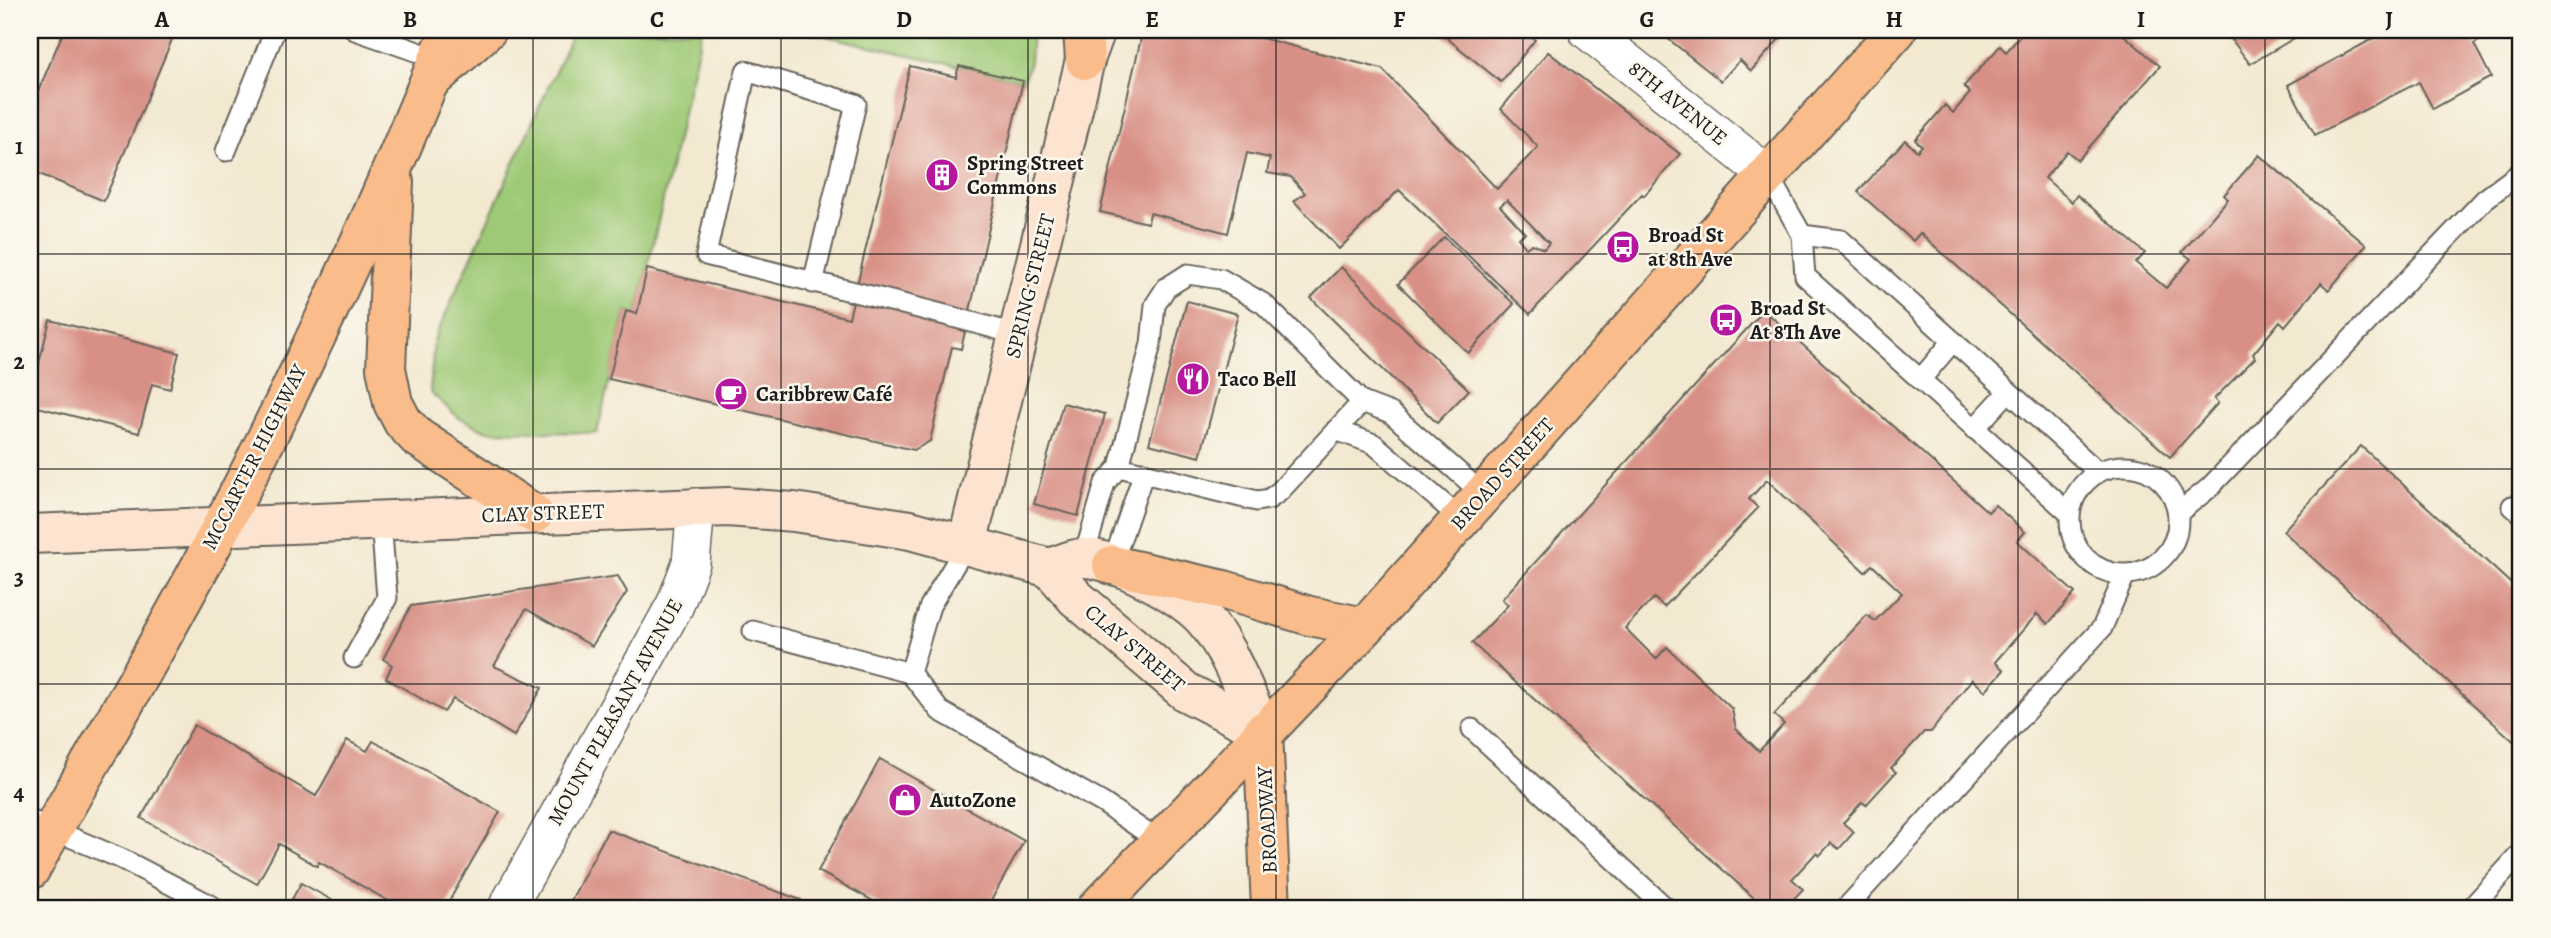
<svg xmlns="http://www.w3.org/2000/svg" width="2551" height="938" font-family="Alegreya,serif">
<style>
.green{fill:#9ec976;stroke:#5d7249;stroke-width:2}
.building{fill:#d88f85;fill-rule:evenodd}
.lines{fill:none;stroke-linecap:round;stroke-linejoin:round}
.service-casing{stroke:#67645b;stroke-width:23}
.minor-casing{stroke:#67645b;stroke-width:40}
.secondary-casing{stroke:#67645b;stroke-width:42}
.primary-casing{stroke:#67645b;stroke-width:42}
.service{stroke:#fff;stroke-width:19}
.minor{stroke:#fff;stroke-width:37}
.secondary{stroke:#fde4d0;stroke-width:38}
.primary{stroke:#f9bc8a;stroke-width:38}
.grid{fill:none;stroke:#1c1c1c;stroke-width:2;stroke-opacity:0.55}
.labels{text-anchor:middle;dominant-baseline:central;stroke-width:5;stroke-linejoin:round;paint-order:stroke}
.street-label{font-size:21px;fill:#1c1c1c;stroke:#fbf7ec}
.poi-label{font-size:21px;font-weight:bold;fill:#1c1c1c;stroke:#fbf7ec;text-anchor:start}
.neatline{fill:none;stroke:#1c1c1c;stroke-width:2.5}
.grid-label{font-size:23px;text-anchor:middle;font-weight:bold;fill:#1c1c1c}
</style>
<rect width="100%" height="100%" fill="#fbf7ec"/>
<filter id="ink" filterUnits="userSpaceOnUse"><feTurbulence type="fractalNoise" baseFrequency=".0143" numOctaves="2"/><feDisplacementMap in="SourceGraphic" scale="14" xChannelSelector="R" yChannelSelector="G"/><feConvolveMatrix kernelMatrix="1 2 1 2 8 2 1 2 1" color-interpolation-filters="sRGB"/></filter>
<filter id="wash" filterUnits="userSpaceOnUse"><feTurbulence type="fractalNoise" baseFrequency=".00686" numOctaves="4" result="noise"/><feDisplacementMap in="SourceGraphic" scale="28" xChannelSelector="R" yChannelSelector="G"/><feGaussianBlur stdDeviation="1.57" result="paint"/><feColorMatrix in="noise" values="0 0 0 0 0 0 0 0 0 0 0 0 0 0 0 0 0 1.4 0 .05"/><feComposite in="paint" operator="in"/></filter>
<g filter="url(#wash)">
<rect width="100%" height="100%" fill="#f3e9d1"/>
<g class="green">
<path d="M 574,30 L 702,30 L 637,314 L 626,311 L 597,433 L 487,431 L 459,418 L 430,392 L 434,340 Z"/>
<path d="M 800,30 L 1032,30 L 1030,62 L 1023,81 Z"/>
</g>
<g id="blocks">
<g class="building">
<path d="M 64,30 L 176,30 L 104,201 L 30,170 L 30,111 Z"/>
<path d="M 1143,30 L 1230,30 L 1382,69 L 1497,189 L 1538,147 L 1501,109 L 1548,52 L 1680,154 L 1644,196 L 1642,194 L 1530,314 L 1399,190 L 1339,249 L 1294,201 L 1305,193 L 1291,177 L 1267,173 L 1270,158 L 1247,153 L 1228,233 L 1150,213 L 1148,223 L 1100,212 ZM 1507,200 L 1549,243 L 1544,249 L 1532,244 L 1526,248 L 1518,238 L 1525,233 L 1500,206 Z"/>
<path d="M 1437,30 L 1522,30 L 1535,40 L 1501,82 Z"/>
<path d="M 1657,30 L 1787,30 L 1751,71 L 1740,60 L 1721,81 Z"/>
<path d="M 2019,30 L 2118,30 L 2160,66 L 2078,160 L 2067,151 L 2045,178 L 2072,202 L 2077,195 L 2145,253 L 2136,263 L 2166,288 L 2191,259 L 2182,252 L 2228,199 L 2224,195 L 2259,155 L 2366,245 L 2329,290 L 2321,283 L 2285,326 L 2280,321 L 2253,354 L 2255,358 L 2214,399 L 2218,403 L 2170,457 L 1920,233 L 1913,241 L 1858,192 L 1905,140 L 1917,151 L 1922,146 L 1915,140 L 1945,105 L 1953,113 L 1970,93 L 1964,86 L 2000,46 L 2006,52 L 2023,33 Z"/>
<path d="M 2236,30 L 2308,30 L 2250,64 L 2229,36 Z"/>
<path d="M 2389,30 L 2474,30 L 2480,40 L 2474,44 L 2491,77 L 2433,109 L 2419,82 L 2315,135 L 2288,85 Z"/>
<path d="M 910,66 L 956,77 L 959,66 L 1023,81 L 961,349 L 952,347 L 930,441 L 914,450 L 609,379 L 626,311 L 637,314 L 647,269 L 849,318 Z"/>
<path d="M 1444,237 L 1514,304 L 1468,353 L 1398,284 Z"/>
<path d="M 1341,267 L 1469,390 L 1437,423 L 1311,298 Z"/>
<path d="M 1187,301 L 1238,314 L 1200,457 L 1149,444 Z"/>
<path d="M 1764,310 L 1988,512 L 1995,505 L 2025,532 L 2017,541 L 2075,593 L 2048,624 L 2037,614 L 1995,662 L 2004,670 L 1985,691 L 1972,679 L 1931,732 L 1924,732 L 1891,768 L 1896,772 L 1866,805 L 1862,802 L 1843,823 L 1854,832 L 1839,849 L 1831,843 L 1819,856 L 1816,853 L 1792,879 L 1803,889 L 1785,908 L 1765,908 L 1472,643 L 1508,605 L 1502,599 ZM 1767,480 L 1865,572 L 1872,565 L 1902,593 L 1875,621 L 1867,615 L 1774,715 L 1784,724 L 1759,751 L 1736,729 L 1732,709 L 1667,647 L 1656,659 L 1625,628 L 1654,598 L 1664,607 L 1758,508 L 1749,499 Z"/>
<path d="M 50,320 L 179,353 L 170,389 L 152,384 L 139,433 L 30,405 L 30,369 L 37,371 Z"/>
<path d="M 1063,403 L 1105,414 L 1078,516 L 1034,504 Z"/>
<path d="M 2361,446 L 2521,593 L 2521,748 L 2283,531 Z"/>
<path d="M 618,576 L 627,592 L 592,646 L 526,609 L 494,666 L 542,688 L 514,736 L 453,699 L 444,712 L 386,678 L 392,665 L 383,659 L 411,606 Z"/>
<path d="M 194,725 L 316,796 L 347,740 L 367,751 L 373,741 L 500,812 L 445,908 L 401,908 L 319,862 L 317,866 L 279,844 L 257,884 L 141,818 Z"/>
<path d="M 880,759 L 1024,841 L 987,908 L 886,908 L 818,871 Z"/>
<path d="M 608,830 L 801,900 L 797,908 L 567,908 Z"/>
<path d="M 301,883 L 346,908 L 287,908 Z"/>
</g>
</g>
</g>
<g filter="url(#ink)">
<use href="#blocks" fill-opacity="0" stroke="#67645b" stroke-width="2"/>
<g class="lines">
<defs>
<g id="service">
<path d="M 355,30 L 438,59"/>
<path d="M 226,151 L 275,30"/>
<path d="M 1768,175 L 1802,235 L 1805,276 L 2069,513"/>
<path d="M 1802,235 L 1841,240 L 2098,472"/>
<path d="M 813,283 L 856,104 L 746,71 L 706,255 C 810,282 915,305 1018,335"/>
<path d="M 1920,380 L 1953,341"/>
<path d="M 1974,429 L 2008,392"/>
<path d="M 1336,430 L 1374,444 L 1461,519"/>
<circle cx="2124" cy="520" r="54"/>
<path d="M 1119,467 L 1257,501 L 1269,499 L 1279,492 L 1362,402"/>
<path d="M 2512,506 L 2521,514"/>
<path d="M 2178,513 L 2209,488 L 2485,199 L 2521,172"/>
<path d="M 1084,557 L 1105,483 L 1119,467 L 1151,344 L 1155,305 L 1166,288 L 1188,274 L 1221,279 L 1264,304 L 1362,402 L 1391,413 L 1483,494"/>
<path d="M 1112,565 L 1144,472"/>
<path d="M 753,631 L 910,673 L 940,711 L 1103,803 L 1160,842"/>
<path d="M 354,658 L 387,598 L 381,520"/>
<path d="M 910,673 L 930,606 L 967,544"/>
<path d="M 1472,729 L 1666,908"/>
<path d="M 30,820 L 122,859 L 212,906"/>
<path d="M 1846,908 L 2102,628 L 2125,575"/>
<path d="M 2471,908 L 2521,853"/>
</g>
<g id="minor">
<path d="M 1587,30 L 1768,175"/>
<path d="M 507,908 L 675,605 L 691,563 L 696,507"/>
</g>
<g id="secondary">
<path d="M 30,534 L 728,507 L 794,512 L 910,530 L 1050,568 L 1076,598 L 1186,692 L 1263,731"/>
<path d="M 967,544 L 1085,60 L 1096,30"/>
<path d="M 1050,568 C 1060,565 1075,557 1085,558 C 1119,560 1180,594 1203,618 C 1230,648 1245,695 1263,731"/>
</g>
<g id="primary">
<path d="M 1083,30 L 1085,60"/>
<path d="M 435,77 L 487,30"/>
<path d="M 394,182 L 386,368 L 393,403 L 403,422 L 417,437 L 534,514"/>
<path d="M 1112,565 L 1224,590 L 1310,616 L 1365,627"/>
<path d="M 1263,731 L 1271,908"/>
<path d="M 30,870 C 94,755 162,641 223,524 C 306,364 383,198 450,30"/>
<path d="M 1097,908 L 1365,627 L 1897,30"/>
</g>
</defs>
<use href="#service" class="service-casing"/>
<use href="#minor" class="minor-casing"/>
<use href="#secondary" class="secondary-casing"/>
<use href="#primary" class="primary-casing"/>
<use href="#service" class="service"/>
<use href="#minor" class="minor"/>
<use href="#secondary" class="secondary"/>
<use href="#primary" class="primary"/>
</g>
</g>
<path class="grid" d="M 286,30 L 286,908M 533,30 L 533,908M 781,30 L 781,908M 1028,30 L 1028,908M 1276,30 L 1276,908M 1523,30 L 1523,908M 1770,30 L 1770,908M 2018,30 L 2018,908M 2265,30 L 2265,908M 30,254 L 2521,254M 30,469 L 2521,469M 30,684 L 2521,684"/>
<defs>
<symbol id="building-disc" viewBox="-11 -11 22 22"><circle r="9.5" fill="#b5179e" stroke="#fbf7ec"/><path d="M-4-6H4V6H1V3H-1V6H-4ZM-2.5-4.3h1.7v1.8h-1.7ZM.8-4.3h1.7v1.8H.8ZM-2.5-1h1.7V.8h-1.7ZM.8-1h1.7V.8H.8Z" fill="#fff"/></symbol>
<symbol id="bus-disc" viewBox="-11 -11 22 22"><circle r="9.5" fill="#b5179e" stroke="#fbf7ec"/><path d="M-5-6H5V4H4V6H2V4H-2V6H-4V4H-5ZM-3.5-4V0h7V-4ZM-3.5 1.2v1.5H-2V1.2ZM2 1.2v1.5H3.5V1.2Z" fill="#fff"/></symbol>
<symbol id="restaurant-disc" viewBox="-11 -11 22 22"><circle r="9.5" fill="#b5179e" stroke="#fbf7ec"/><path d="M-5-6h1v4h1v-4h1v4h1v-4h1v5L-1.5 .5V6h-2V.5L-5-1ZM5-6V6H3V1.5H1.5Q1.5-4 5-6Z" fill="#fff"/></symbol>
<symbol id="cafe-disc" viewBox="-11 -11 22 22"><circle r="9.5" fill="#b5179e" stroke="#fbf7ec"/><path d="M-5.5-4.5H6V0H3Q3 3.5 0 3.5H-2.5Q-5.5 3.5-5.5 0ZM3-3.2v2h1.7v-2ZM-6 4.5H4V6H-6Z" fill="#fff"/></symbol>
<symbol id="shop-disc" viewBox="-11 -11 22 22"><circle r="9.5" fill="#b5179e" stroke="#fbf7ec"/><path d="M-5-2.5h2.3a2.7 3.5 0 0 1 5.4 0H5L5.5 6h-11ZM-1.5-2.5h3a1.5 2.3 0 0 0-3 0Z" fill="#fff"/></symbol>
</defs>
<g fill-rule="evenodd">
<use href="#building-disc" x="923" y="156" width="38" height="38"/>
<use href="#bus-disc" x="1604" y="228" width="38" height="38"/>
<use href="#bus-disc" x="1707" y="301" width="38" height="38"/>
<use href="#restaurant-disc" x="1174" y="360" width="38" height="38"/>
<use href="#cafe-disc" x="712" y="375" width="38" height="38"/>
<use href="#shop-disc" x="886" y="781" width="38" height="38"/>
</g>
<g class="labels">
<g class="street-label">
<text transform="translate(1678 103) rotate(39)">8TH AVENUE</text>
<text transform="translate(1030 286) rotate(-76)">SPRING STREET</text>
<text transform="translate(254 457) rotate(-63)">MCCARTER HIGHWAY</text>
<text transform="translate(1502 474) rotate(-48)">BROAD STREET</text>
<text transform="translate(543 513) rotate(-2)">CLAY STREET</text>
<text transform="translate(1135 648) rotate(40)">CLAY STREET</text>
<text transform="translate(615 712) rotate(-61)">MOUNT PLEASANT AVENUE</text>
<text transform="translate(1267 820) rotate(-93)">BROADWAY</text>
</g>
<g class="poi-label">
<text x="967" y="163">Spring Street<tspan x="967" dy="24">Commons</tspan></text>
<text x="1648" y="235">Broad St<tspan x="1648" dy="24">at 8th Ave</tspan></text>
<text x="1750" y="308">Broad St<tspan x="1750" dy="24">At 8Th Ave</tspan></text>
<text x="1218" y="379">Taco Bell</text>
<text x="756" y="394">Caribbrew Café</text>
<text x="930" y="800">AutoZone</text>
</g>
</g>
<rect width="2551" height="938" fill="none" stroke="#fbf7ec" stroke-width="77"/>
<rect x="38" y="38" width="2474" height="862" class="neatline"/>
<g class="grid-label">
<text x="162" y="27">A</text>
<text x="410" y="27">B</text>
<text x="657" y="27">C</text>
<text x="904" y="27">D</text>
<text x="1152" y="27">E</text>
<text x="1399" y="27">F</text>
<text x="1647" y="27">G</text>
<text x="1894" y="27">H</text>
<text x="2141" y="27">I</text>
<text x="2389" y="27">J</text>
<text x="19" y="154">1</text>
<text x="19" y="369">2</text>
<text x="19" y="585">3</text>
<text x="19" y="800">4</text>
</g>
</svg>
